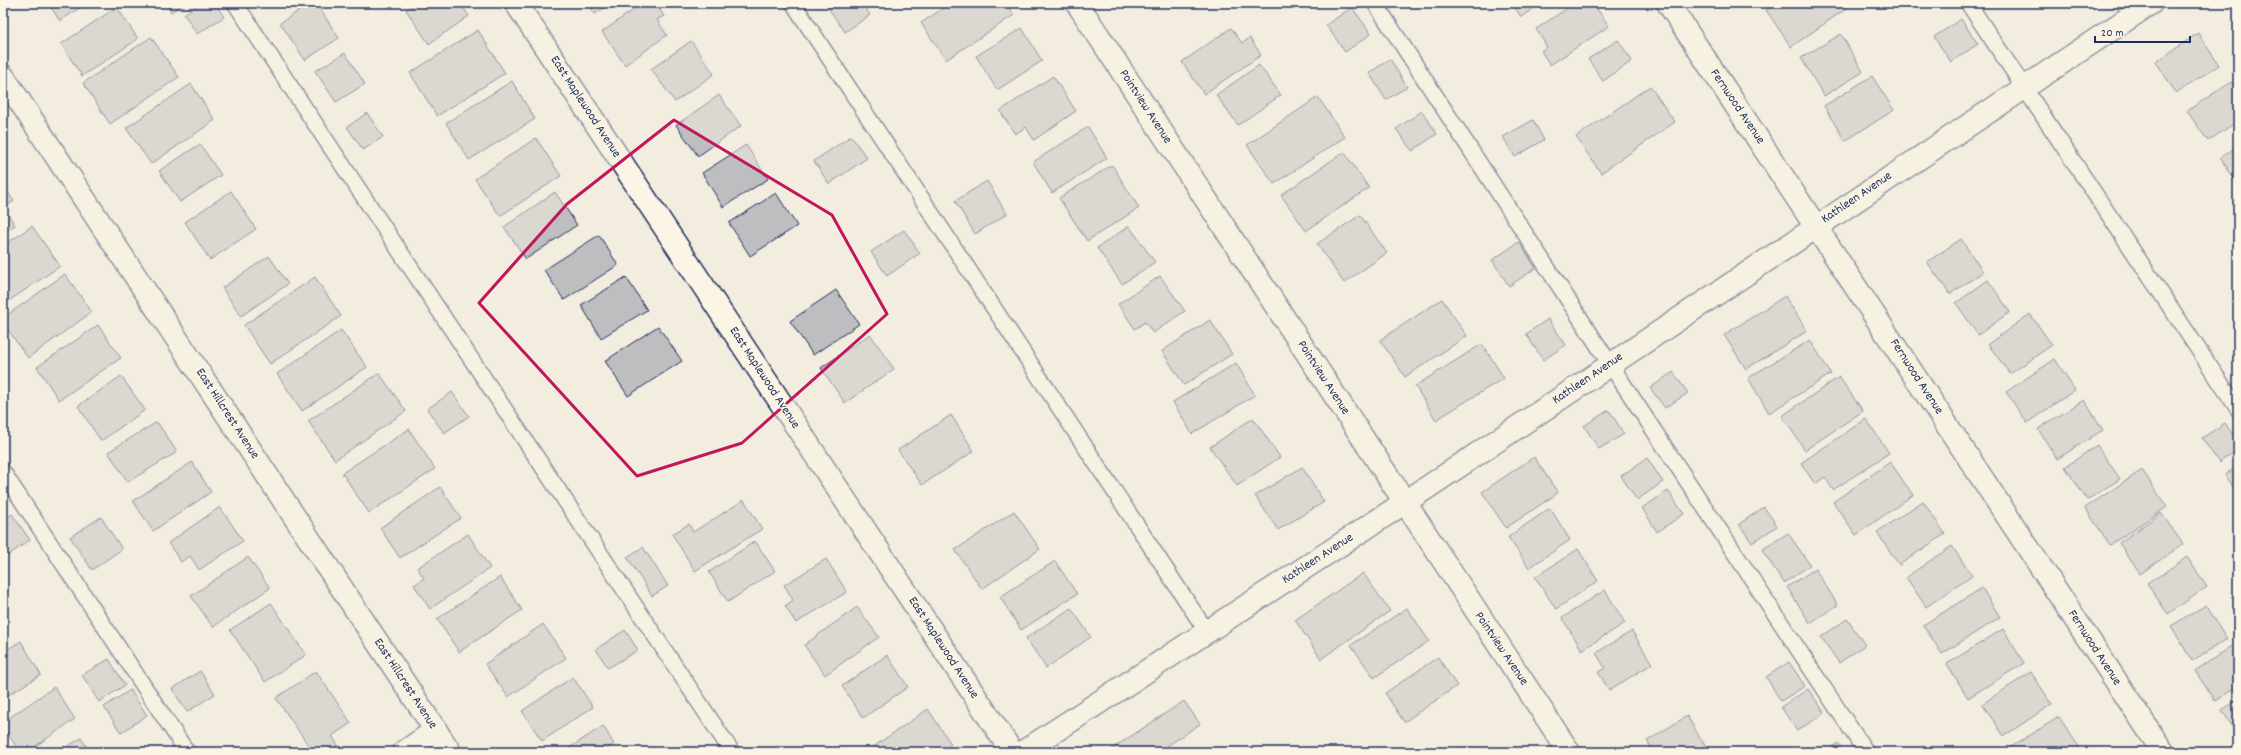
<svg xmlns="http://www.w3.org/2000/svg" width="2241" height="755" font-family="Dekko,sans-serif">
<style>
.building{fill:#bebec0;stroke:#1b2f5e}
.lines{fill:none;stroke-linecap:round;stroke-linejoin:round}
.lane-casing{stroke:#1b2f5e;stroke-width:18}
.street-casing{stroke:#1b2f5e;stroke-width:25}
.lane{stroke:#fcf5e5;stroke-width:15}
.street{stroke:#fcf5e5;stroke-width:22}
.marked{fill:none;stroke:#c2185b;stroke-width:3;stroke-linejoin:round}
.labels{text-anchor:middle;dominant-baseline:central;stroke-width:3;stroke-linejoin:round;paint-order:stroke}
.street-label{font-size:13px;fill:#1b2f5e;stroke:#fcf5e5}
</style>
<rect width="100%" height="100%" fill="#f3ede0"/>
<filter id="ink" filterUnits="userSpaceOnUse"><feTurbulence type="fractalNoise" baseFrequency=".025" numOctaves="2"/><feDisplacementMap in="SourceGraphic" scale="8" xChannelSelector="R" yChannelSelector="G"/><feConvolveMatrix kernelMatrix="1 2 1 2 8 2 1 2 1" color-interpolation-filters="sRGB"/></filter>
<g filter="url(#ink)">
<g class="building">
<path d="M 48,3 L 87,3 L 60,21 Z"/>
<path d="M 166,3 L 185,3 L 171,12 Z"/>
<path d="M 200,3 L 215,3 L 224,17 L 197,34 L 184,14 Z"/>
<path d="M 311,3 L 316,3 L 339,38 L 305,60 L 280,23 Z"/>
<path d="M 416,3 L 460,3 L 469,16 L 429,44 L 406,10 Z"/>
<path d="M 588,3 L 612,3 L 595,14 Z"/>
<path d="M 643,3 L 655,3 L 664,16 L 657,20 L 667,35 L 625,65 L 602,32 Z"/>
<path d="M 829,3 L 862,3 L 870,15 L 845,32 L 826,5 Z"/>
<path d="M 951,3 L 1006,3 L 1014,15 L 946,60 L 921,23 Z"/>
<path d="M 1512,3 L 1541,3 L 1521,17 Z"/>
<path d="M 1575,3 L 1593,3 L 1609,26 L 1550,65 L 1541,51 L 1547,47 L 1536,29 Z"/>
<path d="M 1777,3 L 1843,3 L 1847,8 L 1791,47 L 1766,10 Z"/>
<path d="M 117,7 L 138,39 L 82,76 L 61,44 Z"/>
<path d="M 1352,7 L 1371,34 L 1345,52 L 1326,25 Z"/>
<path d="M 1961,19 L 1978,44 L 1951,62 L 1934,37 Z"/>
<path d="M 1022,28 L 1042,61 L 997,90 L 976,56 Z"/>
<path d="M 1231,28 L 1242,43 L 1250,38 L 1261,55 L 1204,94 L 1182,62 Z"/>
<path d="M 478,30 L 505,73 L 437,116 L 410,73 Z"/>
<path d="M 2198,33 L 2219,65 L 2176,93 L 2156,62 Z"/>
<path d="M 1841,34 L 1863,72 L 1824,96 L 1801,58 Z"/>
<path d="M 151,37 L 179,77 L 110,124 L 83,83 Z"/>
<path d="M 1618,40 L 1632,61 L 1603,81 L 1588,59 Z"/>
<path d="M 691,41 L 714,74 L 675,102 L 651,69 Z"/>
<path d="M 345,53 L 365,84 L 336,102 L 315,71 Z"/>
<path d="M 1390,59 L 1407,87 L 1386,100 L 1369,73 Z"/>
<path d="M 1259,65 L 1281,95 L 1238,125 L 1216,95 Z"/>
<path d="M 1053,76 L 1076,111 L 1034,140 L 1026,127 L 1015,134 L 1000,111 Z"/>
<path d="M 1872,76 L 1894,110 L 1845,141 L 1824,106 Z"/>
<path d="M 512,81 L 535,119 L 469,160 L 446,123 Z"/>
<path d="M 2231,82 L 2238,93 L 2238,121 L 2208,141 L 2187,111 Z"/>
<path d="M 191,84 L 215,120 L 151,164 L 126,128 Z"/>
<path d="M 1650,86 L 1675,122 L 1601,173 L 1576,137 Z"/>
<path d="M 719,95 L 741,126 L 698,156 L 676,125 Z"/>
<path d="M 1318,97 L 1345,137 L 1274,184 L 1247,145 Z"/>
<path d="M 1422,111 L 1437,134 L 1412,151 L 1396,129 Z"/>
<path d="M 367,113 L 383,137 L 363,150 L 347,127 Z"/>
<path d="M 1533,120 L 1544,140 L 1515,157 L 1503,137 Z"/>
<path d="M 1088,127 L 1107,158 L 1052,193 L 1033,162 Z"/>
<path d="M 851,136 L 867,158 L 829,184 L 814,161 Z"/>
<path d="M 536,138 L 561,176 L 500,216 L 475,179 Z"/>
<path d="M 200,144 L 221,175 L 180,202 L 159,171 Z"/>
<path d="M 746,145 L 768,179 L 723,207 L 702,173 Z"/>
<path d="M 2238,146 L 2238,184 L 2220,158 Z"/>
<path d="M 1344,152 L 1369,188 L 1306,231 L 1281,195 Z"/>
<path d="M 1112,165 L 1139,208 L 1087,241 L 1059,198 Z"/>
<path d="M 987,181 L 1007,214 L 975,234 L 955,201 Z"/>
<path d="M 3,185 L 14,201 L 4,208 L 15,225 L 3,233 Z"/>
<path d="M 231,191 L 256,229 L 210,260 L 185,222 Z"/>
<path d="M 555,192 L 577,225 L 526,259 L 504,227 Z"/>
<path d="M 776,193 L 797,226 L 750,256 L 729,223 Z"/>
<path d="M 1360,215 L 1387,253 L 1344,283 L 1317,244 Z"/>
<path d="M 32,226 L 60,266 L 3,305 L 3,246 Z"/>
<path d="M 1129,226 L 1155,262 L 1122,284 L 1097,248 Z"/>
<path d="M 904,230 L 920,253 L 887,276 L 871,252 Z"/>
<path d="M 599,235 L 618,265 L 564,300 L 544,270 Z"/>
<path d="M 1961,239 L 1983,272 L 1950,294 L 1927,262 Z"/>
<path d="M 1519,242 L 1536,268 L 1509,286 L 1492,260 Z"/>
<path d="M 269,256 L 288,284 L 241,316 L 222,288 Z"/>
<path d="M 65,274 L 92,312 L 28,358 L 3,323 L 3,318 Z"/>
<path d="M 1160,276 L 1185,311 L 1153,333 L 1145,322 L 1135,329 L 1118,304 Z"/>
<path d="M 315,277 L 341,316 L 270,364 L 244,325 Z"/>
<path d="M 626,277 L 647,310 L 601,338 L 581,305 Z"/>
<path d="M 1988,280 L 2010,312 L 1978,335 L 1956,303 Z"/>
<path d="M 836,290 L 859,324 L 813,355 L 790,321 Z"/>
<path d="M 1785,296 L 1807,331 L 1746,369 L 1724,335 Z"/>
<path d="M 1442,299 L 1467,336 L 1405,377 L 1380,340 Z"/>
<path d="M 2030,314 L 2052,345 L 2010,374 L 1988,344 Z"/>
<path d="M 1548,319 L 1566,345 L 1543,360 L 1526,334 Z"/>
<path d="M 1210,320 L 1232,354 L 1184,385 L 1162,351 Z"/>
<path d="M 98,325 L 121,358 L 59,400 L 37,367 Z"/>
<path d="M 658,326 L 682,361 L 628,396 L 605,361 Z"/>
<path d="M 341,330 L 367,367 L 302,411 L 277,374 Z"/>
<path d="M 870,334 L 894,369 L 845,403 L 821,368 Z"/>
<path d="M 1810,340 L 1831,374 L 1769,413 L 1748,378 Z"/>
<path d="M 1482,344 L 1504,378 L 1436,420 L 1415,386 Z"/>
<path d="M 2055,359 L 2075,390 L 2027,423 L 2006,392 Z"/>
<path d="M 1236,363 L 1255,395 L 1192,434 L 1173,402 Z"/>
<path d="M 1673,372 L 1688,393 L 1665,408 L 1650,388 Z"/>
<path d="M 379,373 L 406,411 L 335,460 L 308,421 Z"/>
<path d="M 121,376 L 145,410 L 101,441 L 78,406 Z"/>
<path d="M 1839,377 L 1863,411 L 1805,450 L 1782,416 Z"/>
<path d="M 452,392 L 469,416 L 444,433 L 427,409 Z"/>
<path d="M 2084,400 L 2103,430 L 2057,459 L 2038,429 Z"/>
<path d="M 1609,410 L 1624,434 L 1599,449 L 1584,426 Z"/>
<path d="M 951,415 L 974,451 L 922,485 L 898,450 Z"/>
<path d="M 1253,418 L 1280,457 L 1237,486 L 1210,447 Z"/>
<path d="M 1866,419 L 1889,453 L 1833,490 L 1825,477 L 1815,484 L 1801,463 Z"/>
<path d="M 157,422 L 177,452 L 128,482 L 108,452 Z"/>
<path d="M 2225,423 L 2238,442 L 2238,449 L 2219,463 L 2202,438 Z"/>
<path d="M 409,429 L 435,469 L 369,513 L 342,473 Z"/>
<path d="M 2097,445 L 2120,479 L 2087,500 L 2065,467 Z"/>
<path d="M 1534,457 L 1558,493 L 1506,528 L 1482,492 Z"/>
<path d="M 1647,458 L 1663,482 L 1637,500 L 1621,476 Z"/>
<path d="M 192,462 L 211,492 L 153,531 L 133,501 Z"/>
<path d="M 1890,462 L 1913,495 L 1856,535 L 1833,502 Z"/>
<path d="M 1302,467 L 1324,502 L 1278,530 L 1255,496 Z"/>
<path d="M 2238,467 L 2238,495 L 2225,474 Z"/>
<path d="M 2142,470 L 2167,507 L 2110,545 L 2085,508 Z"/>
<path d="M 440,487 L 461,518 L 400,558 L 380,528 Z"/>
<path d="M 1668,491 L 1684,514 L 1657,532 L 1642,508 Z"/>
<path d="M 744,500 L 762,529 L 695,571 L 672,534 L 689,524 L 693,532 Z"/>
<path d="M 1923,501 L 1945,534 L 1899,565 L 1877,532 Z"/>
<path d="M 220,507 L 243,541 L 199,570 L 190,556 L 181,562 L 168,543 Z"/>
<path d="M 1764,507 L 1777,526 L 1752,543 L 1739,524 Z"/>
<path d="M 1550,508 L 1570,540 L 1529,568 L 1508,537 Z"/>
<path d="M 1014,511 L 1040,549 L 982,589 L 955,550 Z"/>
<path d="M 2161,513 L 2183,544 L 2140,574 L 2119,543 Z"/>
<path d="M 12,514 L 30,540 L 3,559 L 3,520 Z"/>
<path d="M 101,517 L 122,549 L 92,570 L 70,537 Z"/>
<path d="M 1788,533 L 1810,565 L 1784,583 L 1762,550 Z"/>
<path d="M 468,534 L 490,568 L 430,609 L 414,585 L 424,578 L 417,568 Z"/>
<path d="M 755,541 L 775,571 L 728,602 L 709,572 Z"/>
<path d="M 1952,546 L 1972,576 L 1926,607 L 1906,577 Z"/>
<path d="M 643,547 L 668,586 L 652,596 L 627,557 Z"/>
<path d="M 1578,549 L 1598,581 L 1556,609 L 1535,577 Z"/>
<path d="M 248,557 L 270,588 L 213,627 L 191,596 Z"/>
<path d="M 2187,557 L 2207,587 L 2168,614 L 2147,584 Z"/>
<path d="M 826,559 L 847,592 L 796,623 L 785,606 L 793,600 L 784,585 Z"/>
<path d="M 1055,561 L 1077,594 L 1021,630 L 1000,597 Z"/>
<path d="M 1815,569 L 1838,605 L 1810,623 L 1787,587 Z"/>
<path d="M 1363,573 L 1390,611 L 1321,659 L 1295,620 Z"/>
<path d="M 500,577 L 522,610 L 459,652 L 437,619 Z"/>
<path d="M 1982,588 L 2000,617 L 1942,654 L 1923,625 Z"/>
<path d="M 1605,590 L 1625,623 L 1582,650 L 1562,618 Z"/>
<path d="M 271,603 L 306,655 L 265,682 L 230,630 Z"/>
<path d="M 2206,605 L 2227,639 L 2192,661 L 2171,626 Z"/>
<path d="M 857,607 L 879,637 L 825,675 L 804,645 Z"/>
<path d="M 1071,608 L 1091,637 L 1046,668 L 1026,638 Z"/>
<path d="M 1407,608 L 1429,641 L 1374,678 L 1351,645 Z"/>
<path d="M 1847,619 L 1865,645 L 1839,663 L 1821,637 Z"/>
<path d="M 543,624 L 566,658 L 508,697 L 485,664 Z"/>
<path d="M 2003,629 L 2024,663 L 1968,698 L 1947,664 Z"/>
<path d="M 625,630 L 638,650 L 608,668 L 596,649 Z"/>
<path d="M 1632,631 L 1652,664 L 1609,690 L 1598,672 L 1605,668 L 1596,653 Z"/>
<path d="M 21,641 L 41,675 L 3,698 L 3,652 Z"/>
<path d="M 2238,642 L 2238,686 L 2215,701 L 2195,671 Z"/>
<path d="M 887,655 L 908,687 L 863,718 L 842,686 Z"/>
<path d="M 1438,657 L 1457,686 L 1404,722 L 1385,693 Z"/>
<path d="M 109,659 L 125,685 L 99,702 L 82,675 Z"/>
<path d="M 1789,662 L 1805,686 L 1781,701 L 1766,677 Z"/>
<path d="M 200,671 L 215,694 L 187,712 L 172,689 Z"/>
<path d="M 316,671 L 351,723 L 332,736 L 338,745 L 328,752 L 313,752 L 276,698 Z"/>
<path d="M 2031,672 L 2052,704 L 2004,736 L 1982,704 Z"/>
<path d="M 573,677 L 593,707 L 542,741 L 522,711 Z"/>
<path d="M 54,687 L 75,719 L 27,752 L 20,752 L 3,727 L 3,722 Z"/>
<path d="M 1808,689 L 1825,713 L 1797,731 L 1781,707 Z"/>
<path d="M 130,690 L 147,715 L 121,733 L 104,707 Z"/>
<path d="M 2238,700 L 2238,736 L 2222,710 Z"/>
<path d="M 1184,701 L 1200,724 L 1167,746 L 1171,752 L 1107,752 Z"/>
<path d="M 928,709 L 951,744 L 939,752 L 866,752 Z"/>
<path d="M 1687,716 L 1707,749 L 1702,752 L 1654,752 L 1647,741 Z"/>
<path d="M 2059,717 L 2079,747 L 2071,752 L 2003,752 Z"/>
<path d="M 603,726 L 614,744 L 605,750 L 607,752 L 563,752 Z"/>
<path d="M 81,738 L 90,752 L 59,752 Z"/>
<path d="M 1838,743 L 1844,752 L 1824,752 Z"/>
</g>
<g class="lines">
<defs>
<g id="lane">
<path d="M 235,3 L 732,752"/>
<path d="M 793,3 L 1207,632"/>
<path d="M 1375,3 L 1610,364 L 1866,752"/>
<path d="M 1968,3 L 2238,409"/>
<path d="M 3,472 L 187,752"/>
</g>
<g id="street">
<path d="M 516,3 L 1012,752"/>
<path d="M 1077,3 L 1569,752"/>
<path d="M 1668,3 L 2163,752"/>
<path d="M 3,76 L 450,752"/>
<path d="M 404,752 L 436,730"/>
<path d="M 1023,752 L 1404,503 L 2151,3"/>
</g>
</defs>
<use href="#lane" class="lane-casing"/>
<use href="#street" class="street-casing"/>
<use href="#lane" class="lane"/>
<use href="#street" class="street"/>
</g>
</g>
<path d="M0 0H2241V755H0ZM 674,120 L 832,215 L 887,314 L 742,443 L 637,476 L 479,303 L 567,204 Z" fill="#f3ede0" fill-opacity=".55" fill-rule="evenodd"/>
<path class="marked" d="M 674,120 L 832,215 L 887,314 L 742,443 L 637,476 L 479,303 L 567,204 Z"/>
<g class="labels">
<g class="street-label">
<text transform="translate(585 107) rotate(57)">East Maplewood Avenue</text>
<text transform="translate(1145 107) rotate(57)">Pointview Avenue</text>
<text transform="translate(1737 107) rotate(56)">Fernwood Avenue</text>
<text transform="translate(1857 198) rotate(-34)">Kathleen Avenue</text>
<text transform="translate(1916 377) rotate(57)">Fernwood Avenue</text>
<text transform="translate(764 378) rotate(57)">East Maplewood Avenue</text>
<text transform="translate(1323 378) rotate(57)">Pointview Avenue</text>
<text transform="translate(1588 379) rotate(-34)">Kathleen Avenue</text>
<text transform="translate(227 414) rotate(57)">East Hillcrest Avenue</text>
<text transform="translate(1318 559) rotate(-33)">Kathleen Avenue</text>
<text transform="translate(943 648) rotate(57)">East Maplewood Avenue</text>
<text transform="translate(2094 648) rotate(57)">Fernwood Avenue</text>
<text transform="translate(1501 649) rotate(56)">Pointview Avenue</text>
<text transform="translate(405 684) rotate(57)">East Hillcrest Avenue</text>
</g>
</g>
<rect width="2241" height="755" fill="none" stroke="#fcf5e5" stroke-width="16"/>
<rect x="8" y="8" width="2225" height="739" fill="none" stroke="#1b2f5e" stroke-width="1.5" filter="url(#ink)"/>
<path d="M2095 36v6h95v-6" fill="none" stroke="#1b2f5e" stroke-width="2"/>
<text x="2101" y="36" font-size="12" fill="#1b2f5e" stroke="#fcf5e5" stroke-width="3" paint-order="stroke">20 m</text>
</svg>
